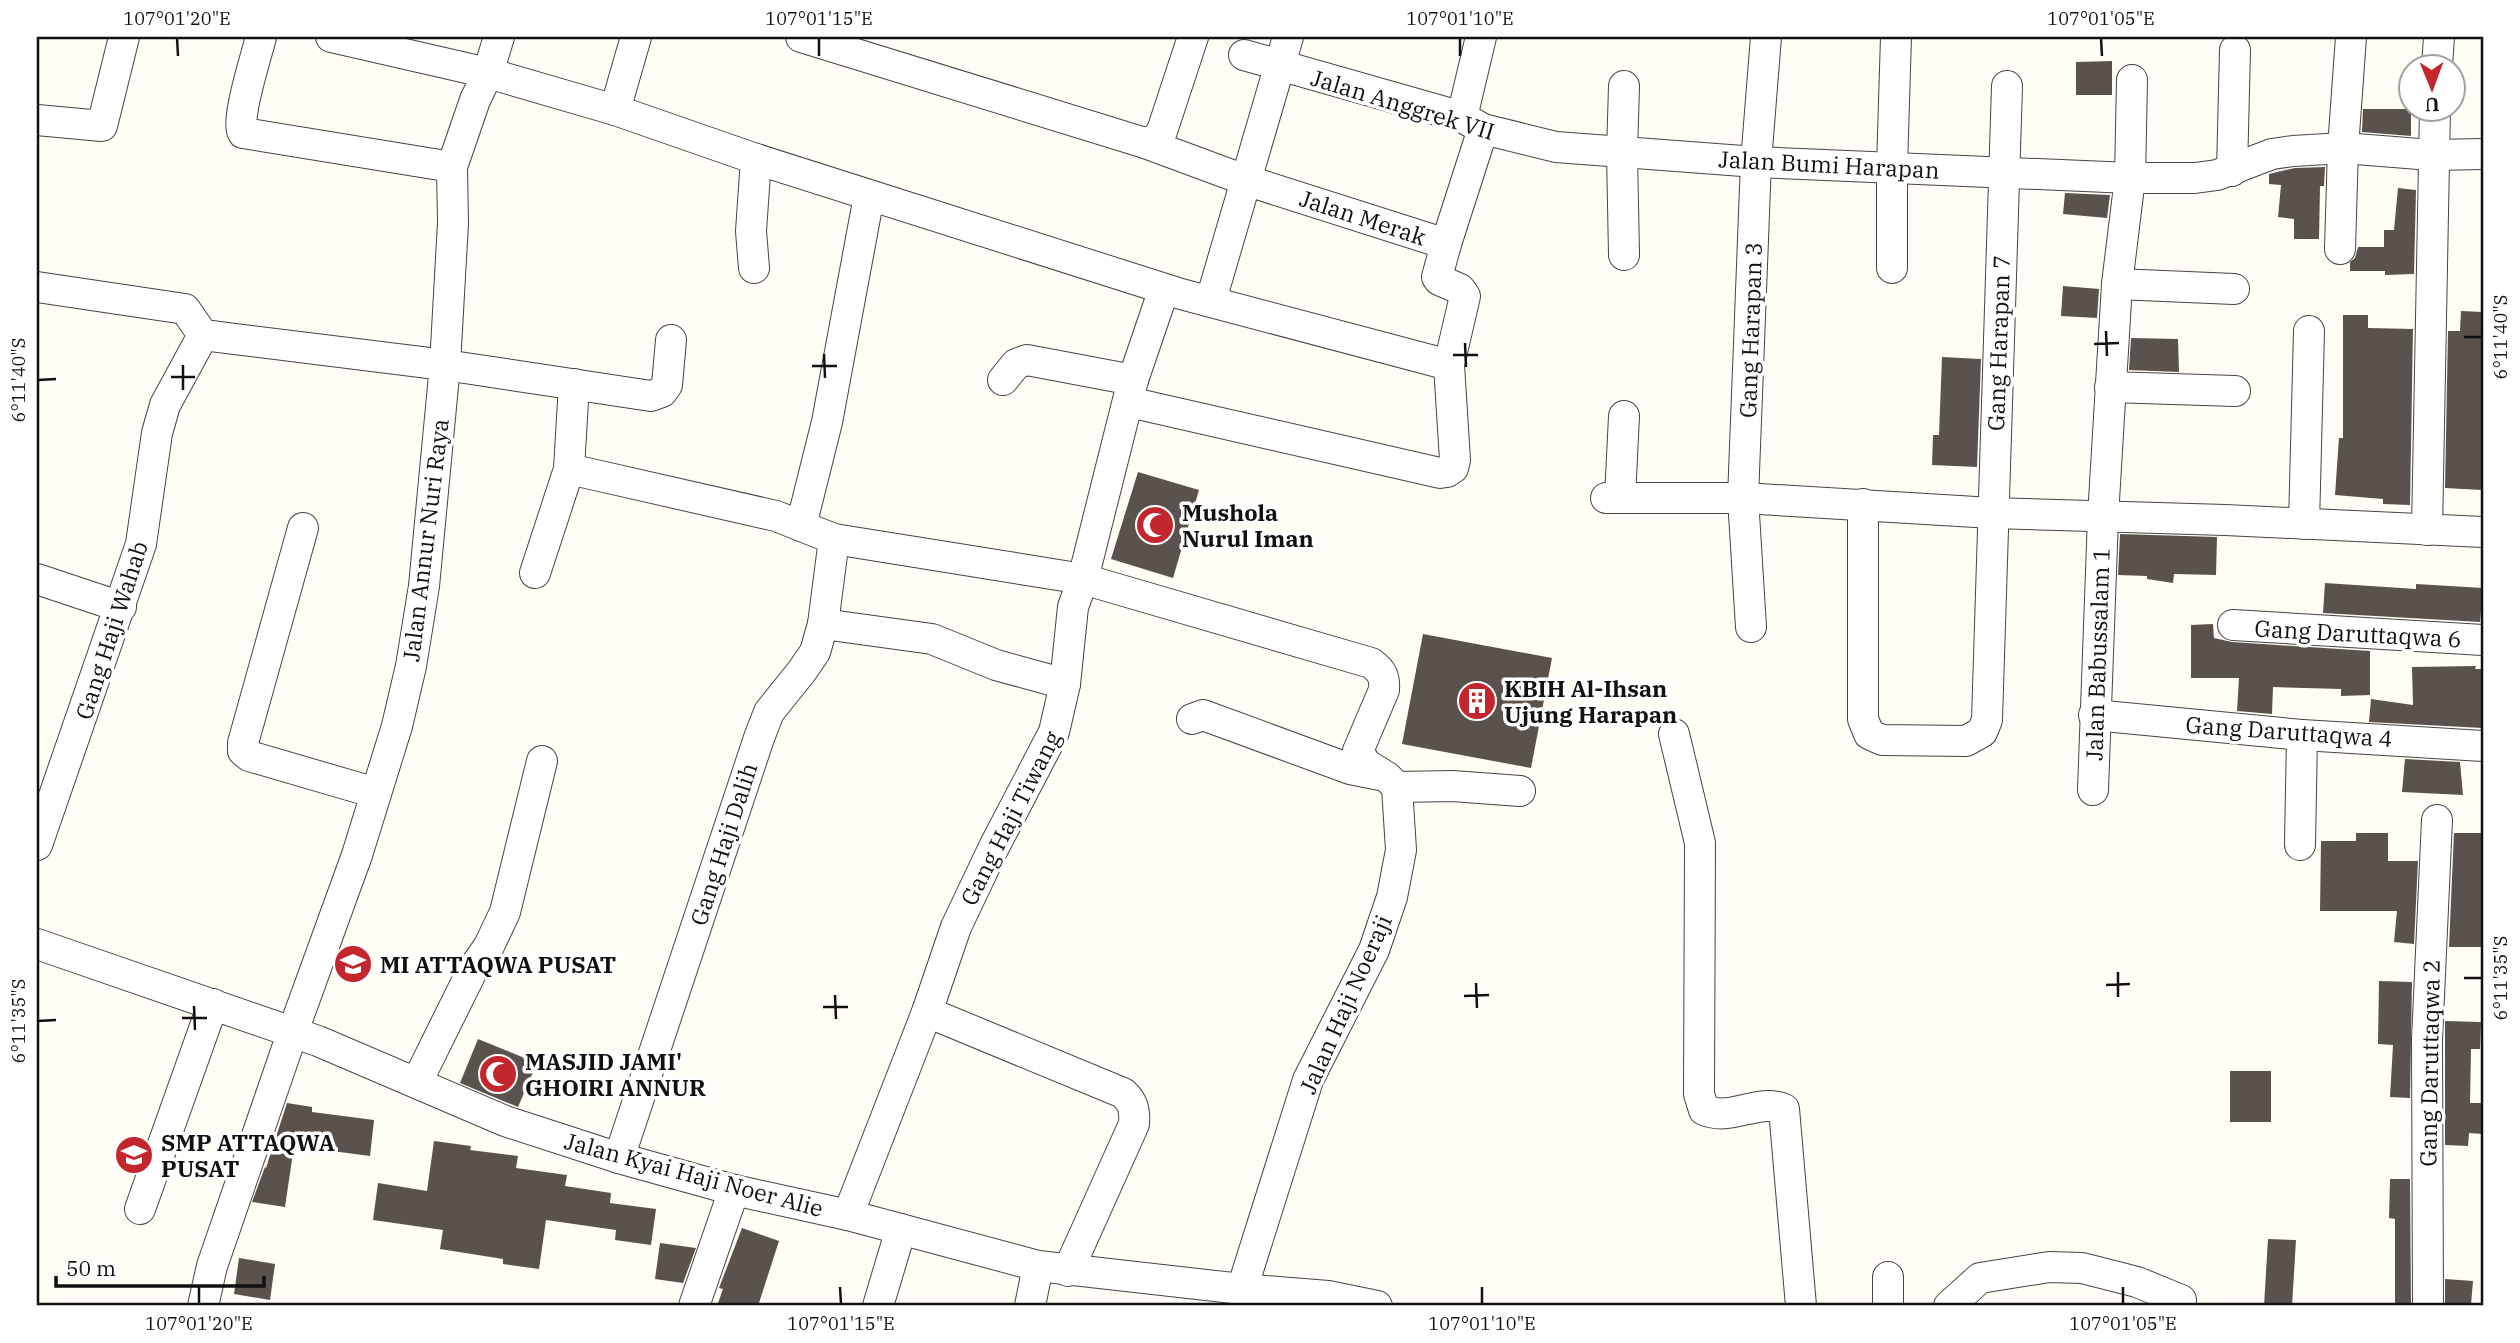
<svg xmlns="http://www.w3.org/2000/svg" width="2520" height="1343" font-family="'IBM Plex Serif',serif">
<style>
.building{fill:#5a524d}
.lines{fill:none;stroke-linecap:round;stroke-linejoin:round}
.minor-casing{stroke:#444;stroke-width:32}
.minor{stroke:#fff;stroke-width:30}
.ticks{fill:none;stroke:#111;stroke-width:2.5}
.labels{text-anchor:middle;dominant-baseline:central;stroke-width:7;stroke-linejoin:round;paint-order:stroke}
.street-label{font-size:23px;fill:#111;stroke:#fff}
.poi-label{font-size:23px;font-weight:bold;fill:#111;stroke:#fff;text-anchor:start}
.neatline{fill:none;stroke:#111;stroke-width:2.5}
.ticks-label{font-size:18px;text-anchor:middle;fill:#111}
</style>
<rect width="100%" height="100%" fill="#fffdf5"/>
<g class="building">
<path d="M 2112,61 L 2112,95 L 2076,95 L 2076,62 Z"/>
<path d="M 2363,109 L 2411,109 L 2411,136 L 2362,132 Z"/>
<path d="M 2325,167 L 2324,186 L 2320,186 L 2319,239 L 2294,239 L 2294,219 L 2278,217 L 2281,185 L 2269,184 L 2269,174 L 2295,168 Z"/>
<path d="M 2398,188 L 2416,190 L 2414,274 L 2385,275 L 2385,271 L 2350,271 L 2350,262 L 2355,258 L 2358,247 L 2384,247 L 2384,230 L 2394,230 Z"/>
<path d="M 2065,193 L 2110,195 L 2107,218 L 2063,214 Z"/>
<path d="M 2063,286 L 2099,289 L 2097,318 L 2061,316 Z"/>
<path d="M 2461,311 L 2483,312 L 2482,490 L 2445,488 L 2448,331 L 2460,331 Z"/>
<path d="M 2343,315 L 2368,315 L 2368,328 L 2413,329 L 2410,505 L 2383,504 L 2383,499 L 2335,495 L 2339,438 L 2343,438 Z"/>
<path d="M 2131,338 L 2178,339 L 2179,372 L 2129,370 Z"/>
<path d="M 1942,357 L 1981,359 L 1977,467 L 1932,465 L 1933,435 L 1939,435 Z"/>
<path d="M 1138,472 L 1199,490 L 1173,578 L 1111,559 Z"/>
<path d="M 2120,534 L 2217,537 L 2216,575 L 2174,574 L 2173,583 L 2147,579 L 2147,576 L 2118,575 Z"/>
<path d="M 2325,583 L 2416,589 L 2416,584 L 2483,588 L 2480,622 L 2323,613 Z"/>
<path d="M 2213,624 L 2214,638 L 2232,642 L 2370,651 L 2370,695 L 2341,696 L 2341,689 L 2273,687 L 2272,714 L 2237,711 L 2239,678 L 2191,678 L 2191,625 Z"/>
<path d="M 1423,634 L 1552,658 L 1531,768 L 1402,744 Z"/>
<path d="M 2476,666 L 2475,669 L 2483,669 L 2483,728 L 2369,722 L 2371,699 L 2413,705 L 2412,667 Z"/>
<path d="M 2405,759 L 2460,762 L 2463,795 L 2402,792 Z"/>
<path d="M 2356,833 L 2388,833 L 2388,861 L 2418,861 L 2414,944 L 2394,942 L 2397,911 L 2320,911 L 2321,841 L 2356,841 Z"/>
<path d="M 2454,833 L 2481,833 L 2483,947 L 2449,947 Z"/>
<path d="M 2379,981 L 2412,982 L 2410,1098 L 2390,1097 L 2393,1045 L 2378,1044 Z"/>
<path d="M 2445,1021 L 2481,1022 L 2480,1049 L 2471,1049 L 2470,1103 L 2483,1103 L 2483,1134 L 2469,1133 L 2468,1146 L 2445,1145 Z"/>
<path d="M 478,1039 L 537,1063 L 518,1107 L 460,1083 Z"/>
<rect x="2230" y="1071" width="41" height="51"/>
<path d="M 287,1103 L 312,1107 L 312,1112 L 374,1120 L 370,1156 L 294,1146 L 285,1207 L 252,1202 L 265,1167 L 266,1168 Z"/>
<path d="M 434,1141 L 471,1146 L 470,1150 L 518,1156 L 516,1168 L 567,1175 L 565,1186 L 611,1193 L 610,1203 L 656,1209 L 651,1245 L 615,1240 L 616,1230 L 546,1220 L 539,1269 L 503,1264 L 503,1259 L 440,1249 L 443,1230 L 373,1220 L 378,1183 L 427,1191 Z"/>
<path d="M 2390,1179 L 2410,1179 L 2411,1306 L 2395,1306 L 2395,1219 L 2389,1218 Z"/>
<path d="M 742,1228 L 779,1241 L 758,1306 L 717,1306 L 723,1289 L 719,1288 Z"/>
<path d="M 2268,1239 L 2296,1240 L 2292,1306 L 2264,1306 Z"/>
<path d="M 660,1243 L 696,1248 L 683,1283 L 655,1279 Z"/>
<path d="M 239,1258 L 275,1264 L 270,1300 L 234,1294 Z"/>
<path d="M 2445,1279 L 2473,1281 L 2471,1305 L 2445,1303 Z"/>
</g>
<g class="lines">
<defs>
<g id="minor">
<path d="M 261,37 C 257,54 235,121 243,133 L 452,167"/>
<path d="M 331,37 L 488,73 L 615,110 L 756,159 L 1181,294 L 1449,365 L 1455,460 L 1453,468 L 1447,472 L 1440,473 L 1129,402"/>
<path d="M 801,37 L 1145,143 L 1156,139 L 1162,131 L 1193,37"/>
<path d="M 1244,55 L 1462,117 L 1483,129 L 1556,147 L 1756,162 L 2130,178 L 2195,178 L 2217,175 L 2272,154 L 2293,151 L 2343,148 L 2432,155 L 2483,154"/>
<path d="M 2437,66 L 2439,37"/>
<path d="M 615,110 L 636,37"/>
<path d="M 1462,117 L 1481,37"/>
<path d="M 37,120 L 102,126 L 124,37"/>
<path d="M 1145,143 L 1245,180 L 1446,244 L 1483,129"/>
<path d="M 2232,171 L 2235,50"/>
<path d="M 1446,244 L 1437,277 L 1439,280 L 1460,289 L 1465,296 L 1449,365"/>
<path d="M 2340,249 L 2343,148 L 2351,37"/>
<path d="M 1624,255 L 1622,153 L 1624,86"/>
<path d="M 754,268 L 751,231 L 756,159"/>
<path d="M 1892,268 L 1892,167 L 1896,37"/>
<path d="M 2117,284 L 2234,289"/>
<path d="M 37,287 L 185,309 L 203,335 L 445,365 L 651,396 L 662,392 L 667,385 L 671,340"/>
<path d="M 1211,300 L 1288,37"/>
<path d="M 1003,380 L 1016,364 L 1027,360 L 1133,380"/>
<path d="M 574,384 L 569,469 L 776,516 L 834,539 L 1083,579 L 1371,663 C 1382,671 1385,677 1384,690 L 1358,751 L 1366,764 L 1387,777 L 1397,787 L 1401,850 L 1392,897 L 1374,950 L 1308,1080 L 1242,1289"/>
<path d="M 2110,387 L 2235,391"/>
<path d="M 1606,498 L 1743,498 L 1992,513 L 2225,520 L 2483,532"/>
<path d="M 1620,498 L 1624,416"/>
<path d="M 1863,504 L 1863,719 L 1869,734 L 1882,740 L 1966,741 L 1982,732 L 1987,720 L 2007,86"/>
<path d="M 2304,524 L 2309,331"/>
<path d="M 801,526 L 827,422 L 869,196"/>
<path d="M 303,528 L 243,743 L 243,751 L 249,756 L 376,793"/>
<path d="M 2427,530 L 2435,108"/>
<path d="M 535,573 L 569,469"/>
<path d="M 37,579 L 121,607"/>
<path d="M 823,624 L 932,639 L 996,665 L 1065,684"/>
<path d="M 2233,625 L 2483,640"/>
<path d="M 1751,627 L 1743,498 L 1756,162 L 1766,37"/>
<path d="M 2094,715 L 2302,735 L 2483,746"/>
<path d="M 1192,719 L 1203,715 L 1350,769 L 1380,775"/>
<path d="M 1674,734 L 1700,843 L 1699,1094 L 1704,1110 C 1731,1122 1757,1098 1784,1109 L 1801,1306"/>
<path d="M 1397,787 L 1452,786 L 1520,791"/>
<path d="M 2093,790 L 2103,517 L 2117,284 L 2130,178 L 2132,80"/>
<path d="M 37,845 L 141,544 L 157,433 L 165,405 L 203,335"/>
<path d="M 2300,845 L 2302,735"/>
<path d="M 37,944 L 318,1041 L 505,1121 L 619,1158 L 734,1190 L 848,1215 L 1038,1266 L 1242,1289 L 1328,1296 L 1377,1306"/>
<path d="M 927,1012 L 1123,1093 C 1133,1102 1135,1110 1134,1124 L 1068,1271"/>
<path d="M 417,1082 L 473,969 L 489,946 L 505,912 L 542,761"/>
<path d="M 619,1158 L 759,738 L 769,712 L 802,671 L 815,652 L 823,624 L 834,539"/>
<path d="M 140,1209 L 213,1004"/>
<path d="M 848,1215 L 927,1012 L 956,927 L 994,847 L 1054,732 L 1065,684 L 1073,607 L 1083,579 L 1133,380 L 1164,289"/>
<path d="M 1888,1277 L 1888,1306"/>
<path d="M 203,1306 L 212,1266 L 292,1034 L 357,855 L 397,726 L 411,666 L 424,586 L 445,365 L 453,223 L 452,167 L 475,100 L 488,73 L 499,37"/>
<path d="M 694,1306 L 734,1190"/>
<path d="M 878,1306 L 901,1229"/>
<path d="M 1030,1306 L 1038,1266"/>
<path d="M 1949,1306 L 1980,1278 L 2049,1267 L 2082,1268 L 2137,1282 L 2181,1300"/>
<path d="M 2428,1306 L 2427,1040 L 2437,820"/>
</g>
</defs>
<use href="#minor" class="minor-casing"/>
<use href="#minor" class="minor"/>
</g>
<path class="ticks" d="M 177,38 L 178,56M 819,38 L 819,56M 1460,38 L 1460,56M 2101,38 L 2102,56M 2106,331 L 2107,356M 2464,337 L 2482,337M 1465,343 L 1466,367M 2094,344 L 2119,343M 824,354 L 825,378M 1453,355 L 1478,355M 183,365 L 183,390M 812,366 L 837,366M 171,377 L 195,377M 38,380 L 56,379M 2118,972 L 2118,997M 2464,978 L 2482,978M 1476,983 L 1477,1008M 2106,985 L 2130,984M 835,995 L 836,1019M 1464,996 L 1489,995M 194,1006 L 195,1030M 823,1007 L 848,1007M 182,1018 L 207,1018M 38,1021 L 56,1020M 199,1287 L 199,1304M 840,1287 L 841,1304M 1482,1287 L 1482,1304M 2123,1287 L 2123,1304"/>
<defs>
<symbol id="mosque-disc" viewBox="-11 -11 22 22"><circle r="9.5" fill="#c4262e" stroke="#fff"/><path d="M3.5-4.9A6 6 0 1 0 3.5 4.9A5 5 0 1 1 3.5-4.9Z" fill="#fff"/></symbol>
<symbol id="building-disc" viewBox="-11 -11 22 22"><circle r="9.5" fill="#c4262e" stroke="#fff"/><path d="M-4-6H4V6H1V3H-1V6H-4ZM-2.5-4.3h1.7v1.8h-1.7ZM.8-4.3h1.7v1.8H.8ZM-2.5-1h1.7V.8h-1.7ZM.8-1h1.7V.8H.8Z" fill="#fff"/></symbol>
<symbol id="school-disc" viewBox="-11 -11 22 22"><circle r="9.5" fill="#c4262e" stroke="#fff"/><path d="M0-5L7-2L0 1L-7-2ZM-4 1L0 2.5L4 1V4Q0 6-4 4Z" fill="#fff"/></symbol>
</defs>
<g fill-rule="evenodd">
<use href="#mosque-disc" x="1133" y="503" width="44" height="44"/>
<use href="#building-disc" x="1455" y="679" width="44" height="44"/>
<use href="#school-disc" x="331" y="942" width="44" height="44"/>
<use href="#mosque-disc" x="476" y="1052" width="44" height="44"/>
<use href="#school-disc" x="112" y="1133" width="44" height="44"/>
</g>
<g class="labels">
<g class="street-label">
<text transform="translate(1403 104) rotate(17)">Jalan Anggrek VII</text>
<text transform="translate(1829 164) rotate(3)">Jalan Bumi Harapan</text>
<text transform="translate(1363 217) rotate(18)">Jalan Merak</text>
<text transform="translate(1750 330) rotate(-88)">Gang Harapan 3</text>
<text transform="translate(1998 343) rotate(-88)">Gang Harapan 7</text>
<text transform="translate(425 540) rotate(-83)">Jalan Annur Nuri Raya</text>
<text transform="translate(111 630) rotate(-72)">Gang Haji Wahab</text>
<text transform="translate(2358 633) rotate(3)">Gang Daruttaqwa 6</text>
<text transform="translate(2097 654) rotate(-88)">Jalan Babussalam 1</text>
<text transform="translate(2289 731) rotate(4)">Gang Daruttaqwa 4</text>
<text transform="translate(1010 818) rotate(-63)">Gang Haji Tiwang</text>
<text transform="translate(723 844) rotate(-72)">Gang Haji Dalih</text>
<text transform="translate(1345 1004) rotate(-66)">Jalan Haji Noeraji</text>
<text transform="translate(2429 1063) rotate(-89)">Gang Daruttaqwa 2</text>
<text transform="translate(694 1174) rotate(15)">Jalan Kyai Haji Noer Alie</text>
</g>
<g class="poi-label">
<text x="1182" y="512">Mushola<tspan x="1182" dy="26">Nurul Iman</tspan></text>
<text x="1504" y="688">KBIH Al-Ihsan<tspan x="1504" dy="26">Ujung Harapan</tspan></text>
<text x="380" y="964">MI ATTAQWA PUSAT</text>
<text x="525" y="1061">MASJID JAMI'<tspan x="525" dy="26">GHOIRI ANNUR</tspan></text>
<text x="161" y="1142">SMP ATTAQWA<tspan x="161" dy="26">PUSAT</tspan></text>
</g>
</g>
<rect width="2520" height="1343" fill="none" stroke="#ffffff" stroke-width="77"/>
<g transform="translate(2432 88) rotate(179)"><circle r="33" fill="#ffffff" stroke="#a0a0a0" stroke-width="2"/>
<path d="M0-5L12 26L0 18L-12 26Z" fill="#c4262e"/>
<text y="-10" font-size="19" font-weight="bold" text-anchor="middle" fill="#111111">U</text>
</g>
<path d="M56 1276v10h208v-10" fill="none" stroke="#111111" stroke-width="3.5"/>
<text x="66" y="1276" font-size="21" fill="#111111" stroke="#ffffff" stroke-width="5" paint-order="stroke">50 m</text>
<rect x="38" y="38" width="2444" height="1266" class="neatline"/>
<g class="ticks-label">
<text x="177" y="25">107°01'20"E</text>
<text x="819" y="25">107°01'15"E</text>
<text x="1460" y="25">107°01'10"E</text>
<text x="2101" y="25">107°01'05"E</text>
<text transform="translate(2501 337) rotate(-90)" y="6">6°11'40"S</text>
<text transform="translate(19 380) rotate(-90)" y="6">6°11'40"S</text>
<text transform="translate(2501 978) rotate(-90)" y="6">6°11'35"S</text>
<text transform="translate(19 1021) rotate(-90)" y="6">6°11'35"S</text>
<text x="199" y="1330">107°01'20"E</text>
<text x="841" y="1330">107°01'15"E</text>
<text x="1482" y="1330">107°01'10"E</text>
<text x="2123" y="1330">107°01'05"E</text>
</g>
</svg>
